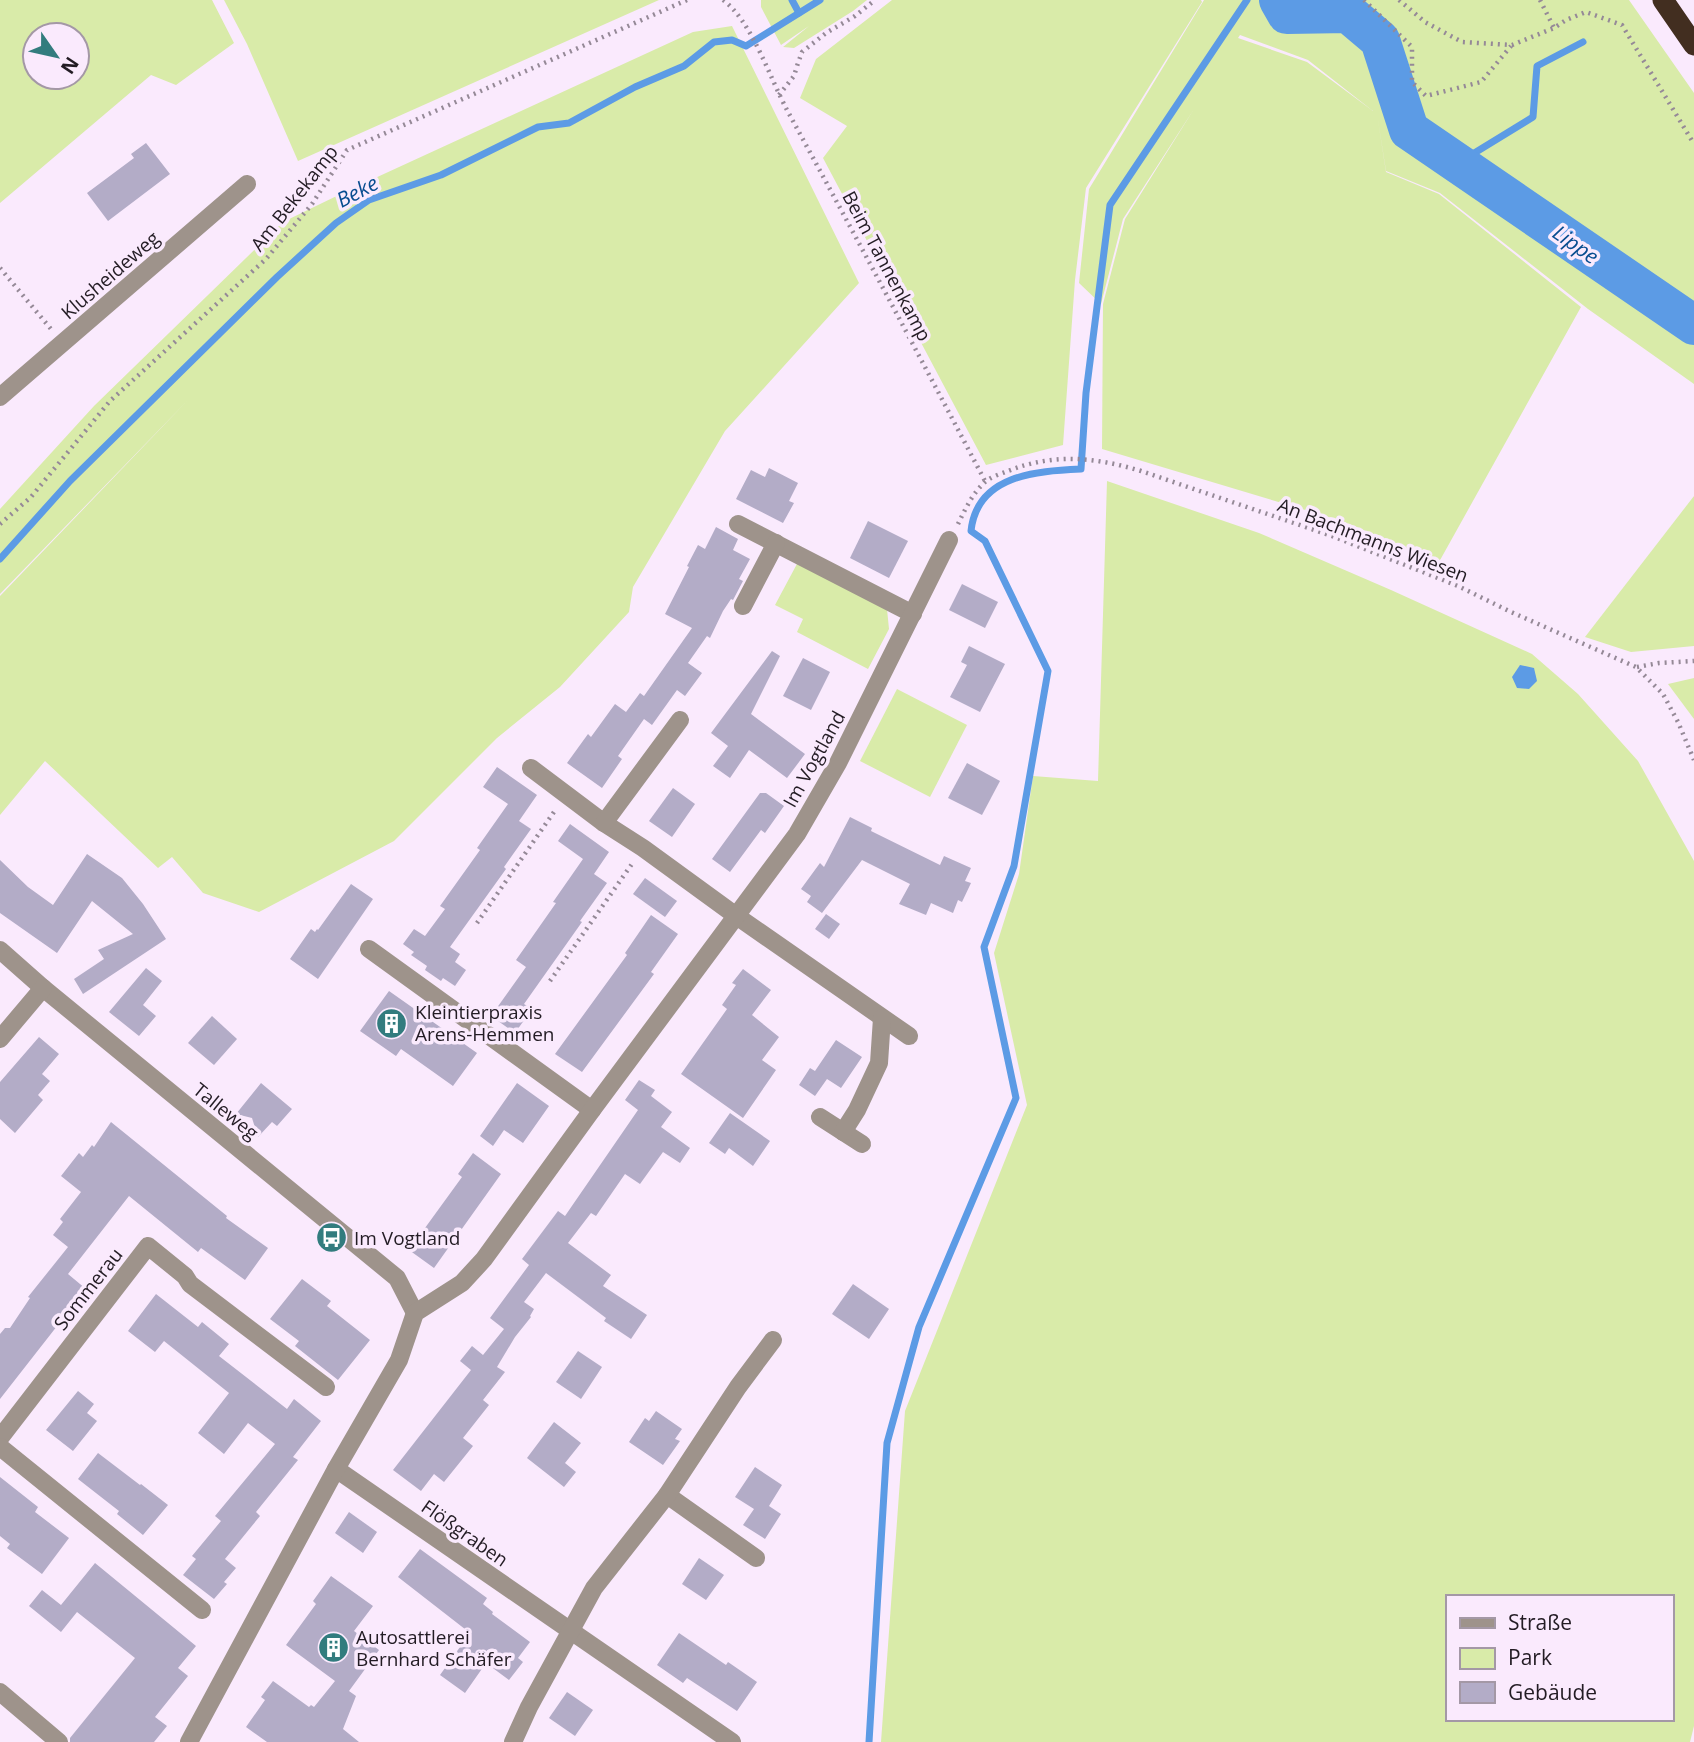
<svg xmlns="http://www.w3.org/2000/svg" width="1694" height="1742" font-family="'Open Sans',sans-serif">
<style>
.green{fill:#d9eba9;fill-rule:evenodd}
.water{fill:#5c9be5}
.lines{fill:none;stroke-linecap:round;stroke-linejoin:round}
.stream{stroke:#5c9be5;stroke-width:7}
.river{stroke:#5c9be5;stroke-width:40}
.building{fill:#b3acc7}
.path{stroke:#958997;stroke-width:4.5;stroke-dasharray:2 5;stroke-linecap:butt}
.minor{stroke:#9e938b;stroke-width:18}
.highway{stroke:#422e20;stroke-width:21}
.labels{text-anchor:middle;dominant-baseline:central;stroke-width:7;stroke-linejoin:round;paint-order:stroke}
.street-label{font-size:19px;fill:#231c24;stroke:#faeafd}
.poi-label{font-size:19px;fill:#231c24;stroke:#faeafd;text-anchor:start}
.water-label{font-size:21px;font-style:italic;fill:#084d90;stroke:#faeafd}
</style>
<rect width="100%" height="100%" fill="#faeafd"/>
<g class="green">
<path d="M 0,0 L 212,0 L 234,43 L 176,85 L 151,75 L 0,203 ZM 35,35 L 77,35 L 77,77 L 35,77 Z"/>
<path d="M 224,0 L 659,0 L 298,161 L 247,44 Z"/>
<path d="M 761,0 L 867,0 L 853,11 L 794,48 L 783,47 L 809,26 L 781,45 L 761,7 Z"/>
<path d="M 892,0 L 1201,0 L 1202,2 L 1086,188 L 1075,280 L 1063,445 L 986,465 L 823,158 L 847,126 L 800,98 L 816,59 Z"/>
<path d="M 1204,0 L 1629,0 L 1694,93 L 1694,384 L 1588,309 L 1440,193 L 1386,171 L 1377,114 L 1386,172 L 1439,194 L 1581,307 L 1439,562 L 1342,521 L 1102,449 L 1103,304 L 1125,219 L 1194,109 L 1123,219 L 1101,304 L 1079,283 L 1089,189 ZM 1240,35 L 1308,60 L 1373,111 L 1307,62 L 1238,38 Z"/>
<path d="M 732,26 L 859,283 L 725,431 L 633,587 L 629,612 L 560,687 L 497,738 L 394,841 L 259,912 L 203,893 L 172,857 L 158,868 L 45,761 L 0,815 L 0,596 L 188,400 L 0,594 L 0,509 L 94,406 L 283,222 L 349,190 L 693,32 Z"/>
<path d="M 1107,481 L 1259,533 L 1391,590 L 1532,654 L 1578,694 L 1638,761 L 1694,861 L 1694,1726 L 1690,1742 L 881,1742 L 905,1411 L 1027,1105 L 994,953 L 1019,874 L 1033,776 L 1098,781 ZM 1447,1597 L 1671,1597 L 1671,1719 L 1447,1719 Z"/>
<path d="M 1694,496 L 1694,646 L 1631,652 L 1585,637 Z"/>
<path d="M 798,562 L 887,609 L 889,629 L 868,669 L 797,632 L 803,619 L 775,605 Z"/>
<path d="M 1694,678 L 1694,719 L 1668,684 Z"/>
<path d="M 897,689 L 967,725 L 930,797 L 860,761 Z"/>
</g>
<path class="water" d="M 1520,665 L 1534,668 L 1537,681 L 1529,689 L 1517,688 L 1512,677 Z"/>
<g class="lines">
<g class="stream">
<path d="M 792,0 L 799,13"/>
<path d="M 1458,163 L 1533,117 L 1537,66 L 1583,42"/>
<path d="M 0,559 L 70,481 L 277,277 L 336,223 L 369,200 L 441,175 L 538,127 L 569,123 L 635,87 L 684,66 L 714,42 L 732,40 L 746,46 L 820,0"/>
<path d="M 869,1742 L 887,1443 L 919,1327 L 1016,1098 L 984,947 L 1014,866 L 1048,671 L 985,541 L 971,531 C 977,475 1036,471 1081,469 L 1086,393 L 1110,205 L 1247,0"/>
</g>
<path class="river" d="M 1279,0 L 1287,14 L 1348,13 L 1380,40 L 1409,130 L 1694,325"/>
</g>
<g class="building">
<path d="M 146,143 L 170,174 L 108,221 L 87,193 L 134,158 L 131,154 Z"/>
<path d="M 769,468 L 798,483 L 789,501 L 794,503 L 783,523 L 736,499 L 751,470 L 765,477 Z"/>
<path d="M 868,521 L 908,541 L 889,578 L 850,558 Z"/>
<path d="M 716,527 L 738,539 L 733,550 L 750,559 L 739,579 L 743,581 L 733,600 L 731,599 L 723,611 L 710,638 L 707,636 L 688,663 L 702,673 L 685,696 L 677,690 L 652,725 L 644,719 L 618,756 L 622,759 L 602,788 L 567,763 L 588,734 L 591,737 L 615,704 L 626,712 L 640,693 L 644,696 L 692,628 L 665,614 L 689,567 L 687,566 L 698,545 L 705,549 Z"/>
<path d="M 962,584 L 998,602 L 985,628 L 949,610 Z"/>
<path d="M 969,646 L 1005,664 L 980,712 L 950,697 L 967,665 L 961,662 Z"/>
<path d="M 772,651 L 780,656 L 751,714 L 805,754 L 787,778 L 749,750 L 730,778 L 713,766 L 728,746 L 711,733 Z"/>
<path d="M 803,658 L 830,672 L 811,710 L 783,696 Z"/>
<path d="M 967,763 L 1000,781 L 982,815 L 948,798 Z"/>
<path d="M 497,767 L 537,795 L 519,821 L 531,829 L 504,867 L 506,869 L 450,947 L 460,954 L 455,962 L 466,970 L 455,986 L 443,978 L 441,981 L 425,970 L 427,966 L 411,955 L 414,952 L 403,944 L 414,929 L 425,936 L 445,909 L 440,906 L 480,850 L 477,848 L 508,804 L 483,787 Z"/>
<path d="M 673,788 L 695,804 L 672,837 L 649,821 Z"/>
<path d="M 760,793 L 766,793 L 784,806 L 765,833 L 761,830 L 730,872 L 712,859 Z"/>
<path d="M 850,817 L 872,828 L 871,831 L 940,865 L 944,856 L 971,868 L 965,881 L 971,883 L 962,902 L 958,900 L 953,913 L 931,903 L 926,915 L 899,904 L 910,884 L 862,860 L 822,913 L 807,902 L 811,896 L 801,889 L 820,863 L 824,867 Z"/>
<path d="M 570,824 L 609,852 L 594,874 L 607,883 L 580,921 L 582,922 L 524,1004 L 532,1009 L 515,1033 L 491,1016 L 526,967 L 516,960 L 556,903 L 553,902 L 583,859 L 558,841 Z"/>
<path d="M 87,854 L 122,878 L 143,904 L 166,939 L 83,994 L 74,979 L 104,959 L 98,950 L 133,934 L 92,901 L 57,953 L 0,913 L 0,860 L 28,887 L 53,905 Z"/>
<path d="M 645,878 L 677,901 L 665,917 L 633,894 Z"/>
<path d="M 351,884 L 373,899 L 318,979 L 290,959 L 311,929 L 315,932 L 317,929 L 318,930 Z"/>
<path d="M 826,914 L 840,924 L 829,939 L 815,929 Z"/>
<path d="M 651,915 L 678,934 L 651,972 L 654,974 L 582,1072 L 555,1054 L 627,955 L 625,953 Z"/>
<path d="M 146,968 L 162,981 L 143,1005 L 156,1016 L 139,1036 L 109,1012 Z"/>
<path d="M 743,969 L 771,990 L 752,1015 L 779,1037 L 762,1060 L 776,1070 L 743,1118 L 681,1074 L 727,1009 L 722,1005 L 736,985 L 732,983 Z"/>
<path d="M 389,991 L 477,1053 L 453,1086 L 401,1049 L 396,1056 L 360,1031 Z"/>
<path d="M 212,1016 L 237,1039 L 214,1065 L 188,1043 Z"/>
<path d="M 39,1037 L 59,1054 L 42,1074 L 50,1081 L 38,1095 L 43,1100 L 15,1133 L 0,1119 L 0,1082 Z"/>
<path d="M 836,1040 L 862,1057 L 841,1088 L 827,1079 L 815,1096 L 799,1085 L 810,1068 L 815,1071 Z"/>
<path d="M 639,1080 L 655,1090 L 651,1096 L 672,1112 L 661,1127 L 690,1148 L 680,1163 L 663,1152 L 640,1184 L 625,1174 L 596,1216 L 591,1213 L 568,1243 L 611,1275 L 603,1286 L 647,1315 L 631,1339 L 604,1321 L 606,1318 L 546,1273 L 524,1302 L 534,1309 L 530,1316 L 531,1317 L 515,1337 L 497,1367 L 505,1372 L 483,1400 L 489,1405 L 463,1438 L 473,1446 L 444,1482 L 434,1474 L 421,1491 L 393,1470 L 471,1370 L 460,1361 L 472,1346 L 483,1355 L 504,1329 L 490,1318 L 529,1265 L 522,1259 L 558,1211 L 565,1216 L 638,1110 L 625,1100 Z"/>
<path d="M 261,1083 L 292,1109 L 277,1126 L 272,1122 L 258,1137 L 252,1118 L 236,1114 Z"/>
<path d="M 517,1083 L 549,1106 L 523,1143 L 504,1130 L 493,1146 L 480,1136 Z"/>
<path d="M 730,1113 L 770,1141 L 753,1166 L 729,1148 L 725,1154 L 709,1143 Z"/>
<path d="M 111,1122 L 227,1216 L 226,1218 L 268,1248 L 245,1280 L 201,1248 L 198,1252 L 129,1196 L 68,1274 L 86,1289 L 0,1399 L 0,1334 L 5,1328 L 10,1328 L 30,1298 L 28,1297 L 68,1247 L 53,1235 L 63,1222 L 60,1219 L 81,1192 L 61,1176 L 79,1153 L 83,1157 L 92,1145 L 94,1147 Z"/>
<path d="M 473,1153 L 501,1174 L 434,1268 L 409,1250 L 462,1177 L 458,1174 Z"/>
<path d="M 302,1279 L 331,1301 L 327,1306 L 370,1340 L 338,1380 L 295,1346 L 299,1341 L 270,1319 Z"/>
<path d="M 853,1284 L 889,1309 L 869,1339 L 832,1314 Z"/>
<path d="M 156,1294 L 198,1327 L 202,1322 L 229,1344 L 219,1356 L 287,1409 L 294,1399 L 321,1421 L 293,1457 L 298,1460 L 256,1512 L 260,1516 L 225,1559 L 236,1568 L 224,1582 L 227,1584 L 214,1599 L 183,1575 L 196,1559 L 192,1556 L 221,1521 L 215,1516 L 275,1444 L 248,1423 L 224,1454 L 198,1433 L 229,1393 L 164,1341 L 155,1352 L 128,1331 Z"/>
<path d="M 578,1351 L 602,1367 L 581,1399 L 556,1382 Z"/>
<path d="M 78,1391 L 94,1404 L 87,1413 L 97,1421 L 73,1451 L 46,1430 Z"/>
<path d="M 656,1411 L 682,1429 L 675,1439 L 680,1441 L 663,1465 L 629,1442 L 645,1418 L 649,1421 Z"/>
<path d="M 554,1422 L 581,1443 L 565,1463 L 576,1472 L 564,1487 L 527,1458 Z"/>
<path d="M 98,1453 L 140,1485 L 141,1484 L 168,1505 L 143,1535 L 117,1514 L 119,1511 L 78,1479 Z"/>
<path d="M 755,1467 L 782,1485 L 769,1506 L 781,1514 L 765,1539 L 743,1525 L 754,1509 L 735,1497 Z"/>
<path d="M 0,1477 L 38,1507 L 35,1512 L 69,1538 L 42,1574 L 7,1548 L 10,1544 L 0,1536 Z"/>
<path d="M 349,1512 L 377,1532 L 363,1553 L 335,1533 Z"/>
<path d="M 420,1549 L 487,1598 L 483,1604 L 493,1612 L 492,1614 L 530,1642 L 518,1658 L 523,1662 L 509,1680 L 486,1663 L 465,1693 L 440,1675 L 470,1633 L 398,1577 Z"/>
<path d="M 699,1558 L 724,1575 L 706,1600 L 682,1584 Z"/>
<path d="M 95,1563 L 196,1646 L 178,1668 L 188,1676 L 155,1717 L 167,1726 L 154,1742 L 70,1742 L 70,1738 L 135,1658 L 77,1612 L 61,1632 L 29,1606 L 42,1590 L 61,1605 Z"/>
<path d="M 331,1576 L 373,1606 L 354,1631 L 379,1650 L 349,1691 L 356,1696 L 343,1729 L 359,1742 L 267,1742 L 246,1727 L 265,1700 L 261,1697 L 273,1681 L 309,1707 L 311,1705 L 314,1707 L 335,1681 L 286,1645 L 316,1604 L 313,1601 Z"/>
<path d="M 679,1633 L 726,1665 L 728,1662 L 757,1682 L 737,1711 L 687,1678 L 683,1683 L 657,1665 Z"/>
<path d="M 567,1692 L 593,1710 L 575,1736 L 549,1718 Z"/>
</g>
<g class="lines">
<g class="path">
<path d="M 723,0 C 751,20 770,78 787,110 C 854,233 920,357 985,481"/>
<path d="M 1364,0 L 1412,47 L 1412,82 L 1426,96 L 1481,82 L 1511,46"/>
<path d="M 1399,0 L 1425,22 L 1462,42 L 1512,45 L 1554,28 L 1566,20 L 1586,12 L 1622,25 L 1694,144"/>
<path d="M 1540,0 L 1554,28"/>
<path d="M 779,95 L 794,76 L 798,63 L 802,52 L 826,33 L 855,16 L 875,0"/>
<path d="M 0,268 L 51,329"/>
<path d="M 0,524 L 31,497 L 110,401 L 266,259 L 312,204 L 347,150 L 687,0"/>
<path d="M 958,524 C 965,510 972,494 984,483 C 990,477 1000,474 1008,471 C 1053,453 1095,457 1141,471 L 1332,536 L 1458,586 L 1511,612 L 1636,667 L 1663,694 L 1678,722 L 1694,760"/>
<path d="M 1637,667 L 1659,663 L 1694,661"/>
<path d="M 477,923 L 556,809"/>
<path d="M 550,981 L 634,861"/>
</g>
<g class="minor">
<path d="M 0,397 L 247,184"/>
<path d="M 738,524 L 913,614"/>
<path d="M 743,606 L 776,543"/>
<path d="M 531,768 L 604,823 L 643,848 L 735,915 L 909,1036"/>
<path d="M 604,823 L 680,720"/>
<path d="M 369,949 L 592,1110"/>
<path d="M 0,950 L 43,988 L 397,1278 L 415,1313"/>
<path d="M 0,1039 L 43,988"/>
<path d="M 820,1117 L 862,1144"/>
<path d="M 843,1132 L 857,1110 L 879,1063 L 882,1018"/>
<path d="M 0,1438 L 148,1246 L 185,1276 L 190,1284 L 326,1387"/>
<path d="M 0,1447 L 202,1610"/>
<path d="M 336,1469 L 732,1742"/>
<path d="M 667,1495 L 756,1558"/>
<path d="M 0,1692 L 59,1742"/>
<path d="M 189,1742 L 336,1469 L 399,1360 L 415,1313 L 462,1283 L 484,1259 L 592,1110 L 797,834 L 838,763 L 949,540"/>
<path d="M 513,1742 L 529,1707 L 594,1588 L 667,1495 L 738,1387 L 773,1340"/>
</g>
<path class="highway" d="M 1663,0 L 1694,45"/>
</g>
<defs>
<symbol id="building-disc" viewBox="-11 -11 22 22"><circle r="9.5" fill="#327c7e" stroke="#faeafd"/><path d="M-4-6H4V6H1V3H-1V6H-4ZM-2.5-4.3h1.7v1.8h-1.7ZM.8-4.3h1.7v1.8H.8ZM-2.5-1h1.7V.8h-1.7ZM.8-1h1.7V.8H.8Z" fill="#fff"/></symbol>
<symbol id="bus-disc" viewBox="-11 -11 22 22"><circle r="9.5" fill="#327c7e" stroke="#faeafd"/><path d="M-5-6H5V4H4V6H2V4H-2V6H-4V4H-5ZM-3.5-4V0h7V-4ZM-3.5 1.2v1.5H-2V1.2ZM2 1.2v1.5H3.5V1.2Z" fill="#fff"/></symbol>
</defs>
<g fill-rule="evenodd">
<use href="#building-disc" x="374" y="1006" width="35" height="35"/>
<use href="#bus-disc" x="314" y="1220" width="35" height="35"/>
<use href="#building-disc" x="316" y="1630" width="35" height="35"/>
</g>
<g class="labels">
<g class="street-label">
<text transform="translate(294 198) rotate(-52)">Am Bekekamp</text>
<text transform="translate(887 266) rotate(62)">Beim Tannenkamp</text>
<text transform="translate(110 275) rotate(-41)">Klusheideweg</text>
<text transform="translate(1373 540) rotate(21)">An Bachmanns Wiesen</text>
<text transform="translate(814 759) rotate(-61)">Im Vogtland</text>
<text transform="translate(226 1111) rotate(39)">Talleweg</text>
<text transform="translate(88 1289) rotate(-52)">Sommerau</text>
<text transform="translate(465 1533) rotate(35)">Flößgraben</text>
</g>
<g class="poi-label">
<text x="415" y="1012">Kleintierpraxis<tspan x="415" dy="22">Arens-Hemmen</tspan></text>
<text x="354" y="1238">Im Vogtland</text>
<text x="356" y="1637">Autosattlerei<tspan x="356" dy="22">Bernhard Schäfer</tspan></text>
</g>
<g class="water-label">
<text transform="translate(357 191) rotate(-28)">Beke</text>
<text transform="translate(1576 244) rotate(35)">Lippe</text>
</g>
</g>
<rect x="1446" y="1595" width="228" height="126" fill="#faeafd" stroke="#a498a6" stroke-width="2"/>
<rect x="1460" y="1618" width="35" height="10" fill="#9e938b" stroke="#a498a6" stroke-width="2"/>
<text x="1508" y="1630" font-size="21" fill="#231c24">Straße</text>
<rect x="1460" y="1648" width="35" height="21" fill="#d9eba9" stroke="#a498a6" stroke-width="2"/>
<text x="1508" y="1665" font-size="21" fill="#231c24">Park</text>
<rect x="1460" y="1682" width="35" height="21" fill="#b3acc7" stroke="#a498a6" stroke-width="2"/>
<text x="1508" y="1700" font-size="21" fill="#231c24">Gebäude</text>
<g transform="translate(56 56) rotate(124)"><circle r="33" fill="#faeafd" stroke="#a498a6" stroke-width="2"/>
<path d="M0-5L12 26L0 18L-12 26Z" fill="#327c7e"/>
<text y="-10" font-size="19" font-weight="bold" text-anchor="middle" fill="#231c24">N</text>
</g>
</svg>
